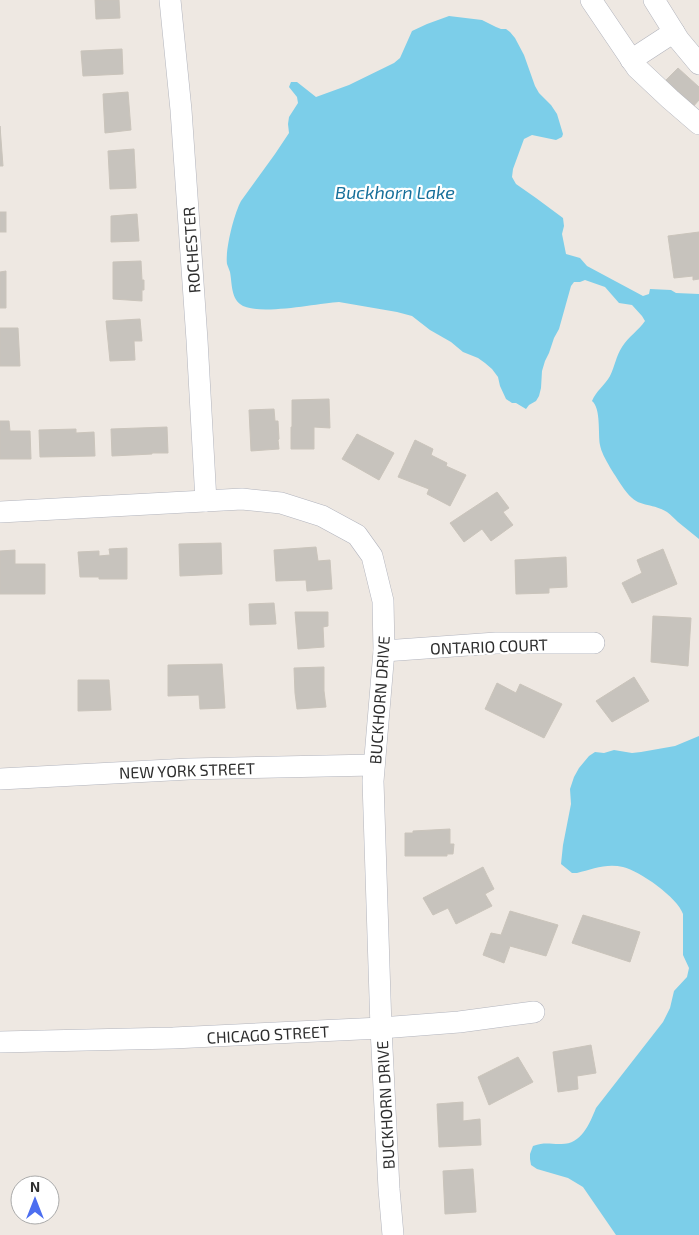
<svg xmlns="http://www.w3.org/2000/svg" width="699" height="1235" font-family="'Exo 2',sans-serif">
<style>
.water{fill:#7ccee9}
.building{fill:#c7c3bd;stroke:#cac4bb}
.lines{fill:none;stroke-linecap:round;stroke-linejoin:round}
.minor-casing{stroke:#b2b4bd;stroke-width:22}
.minor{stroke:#fff;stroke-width:21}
.labels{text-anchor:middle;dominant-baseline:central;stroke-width:4.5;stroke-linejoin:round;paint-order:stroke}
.street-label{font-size:16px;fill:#2e2e2e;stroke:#fff}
.water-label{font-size:18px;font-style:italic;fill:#166f9a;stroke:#fff}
</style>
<rect width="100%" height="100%" fill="#eee8e2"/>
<g class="water">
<path d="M 449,16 L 482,20 L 496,27 L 501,29 L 506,29 L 510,32 L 515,38 L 524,55 L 535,86 L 539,93 L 551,105 L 557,114 L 563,134 L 562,137 L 556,140 L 532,135 L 524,139 L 513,169 L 512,177 L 516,184 L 536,198 L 563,218 L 564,226 L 562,234 L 566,254 L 580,258 L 587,266 L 643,296 L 649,294 L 650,289 L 671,290 L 676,293 L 699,294 L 699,539 C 692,533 685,528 678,522 C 674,518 671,515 667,512 C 649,501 639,510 624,489 C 617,478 602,457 600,445 C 598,434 601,408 592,401 C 596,391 605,385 610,376 C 615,366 616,356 622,347 C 628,337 639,330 645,321 L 642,316 L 632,305 L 619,303 L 605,287 L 585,280 L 580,282 L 574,282 L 571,286 L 559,329 L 554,338 L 549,353 L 545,361 L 542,371 L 541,388 L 539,396 L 536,401 L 529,405 L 526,409 L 516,403 L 512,403 L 506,399 L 500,386 L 498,377 L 492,369 L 485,363 L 478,358 L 463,352 L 451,342 L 430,330 L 412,316 L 397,312 L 339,302 C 318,303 256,317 240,304 C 231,297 232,282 230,272 C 229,269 228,267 227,264 C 225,250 234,214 241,201 L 275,154 L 289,133 L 288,124 L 289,117 L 298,103 L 297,97 L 289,87 L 291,82 L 297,82 L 316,97 L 349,85 L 394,63 L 400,58 L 412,31 L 427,24 Z"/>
<path d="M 699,736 L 699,1235 L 616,1235 L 583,1187 L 568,1178 L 537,1169 L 531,1165 L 530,1159 L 530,1154 L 533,1146 C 545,1142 548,1144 560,1144 C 581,1145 589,1125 596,1108 L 663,1022 L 670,1008 L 674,991 L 687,977 L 689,968 L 683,955 L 683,914 C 678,898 640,871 623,867 C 607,863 592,869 577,873 L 572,873 L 561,864 L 563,845 L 571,804 L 570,789 L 574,777 L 579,768 L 589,756 L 595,752 L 604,753 L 614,750 L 632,753 L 641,752 L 675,746 Z"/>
</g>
<g class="building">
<path d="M 95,0 L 119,0 L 120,18 L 96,19 Z"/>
<path d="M 122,49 L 123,74 L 83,76 L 81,51 Z"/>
<path d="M 678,68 L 699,87 L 699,100 L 692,108 L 664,82 Z"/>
<path d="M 128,92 L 131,130 L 105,133 L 103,94 Z"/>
<path d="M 0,126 L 3,166 L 0,166 Z"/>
<path d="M 134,149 L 136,188 L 110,189 L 108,151 Z"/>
<rect x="0" y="212" width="6" height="20"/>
<path d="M 137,214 L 139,241 L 111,242 L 111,216 Z"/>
<path d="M 699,232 L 699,279 L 693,280 L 693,276 L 674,278 L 668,236 Z"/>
<path d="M 141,261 L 142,280 L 144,280 L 144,290 L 142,290 L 142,301 L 113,299 L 113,262 Z"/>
<path d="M 6,271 L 6,308 L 0,308 L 0,272 Z"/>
<path d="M 140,319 L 142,341 L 134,341 L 135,360 L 110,361 L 106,321 Z"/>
<path d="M 0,328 L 18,328 L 20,366 L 0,366 Z"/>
<path d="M 329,399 L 330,428 L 314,427 L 314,449 L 291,449 L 291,427 L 292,427 L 292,400 Z"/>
<path d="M 274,409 L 275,421 L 278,421 L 279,439 L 278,440 L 279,449 L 251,451 L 249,410 Z"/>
<path d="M 0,421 L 9,421 L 10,431 L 30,431 L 31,459 L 0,459 Z"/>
<path d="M 167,427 L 168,453 L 152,453 L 152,454 L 112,456 L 111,429 Z"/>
<path d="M 76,429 L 76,433 L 94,432 L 95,456 L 40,457 L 39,430 Z"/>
<path d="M 357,434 L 394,453 L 379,480 L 342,459 Z"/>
<path d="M 415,440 L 433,449 L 431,455 L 447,463 L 446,466 L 466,475 L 450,506 L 427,494 L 429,489 L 398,477 Z"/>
<path d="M 497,492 L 509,508 L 503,512 L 513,525 L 491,541 L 482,529 L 464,542 L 450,523 Z"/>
<path d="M 221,543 L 222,574 L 180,576 L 179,544 Z"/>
<path d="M 316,547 L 318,561 L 330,560 L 332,589 L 307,591 L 306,580 L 276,581 L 274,550 Z"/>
<path d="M 127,548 L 127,579 L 99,579 L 99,577 L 80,577 L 78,552 L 99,551 L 99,556 L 110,555 L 109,549 Z"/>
<path d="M 663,549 L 677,584 L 632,603 L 622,583 L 642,573 L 637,560 Z"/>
<path d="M 15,550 L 15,564 L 45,564 L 45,594 L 0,594 L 0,551 Z"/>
<path d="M 566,557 L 567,587 L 549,588 L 549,593 L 516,594 L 515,560 Z"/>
<path d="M 274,603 L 276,624 L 250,625 L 249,604 Z"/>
<path d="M 295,612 L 328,612 L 328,626 L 323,627 L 324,647 L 298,649 Z"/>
<path d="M 653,616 L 691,618 L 688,666 L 651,662 Z"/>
<path d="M 222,664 L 225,708 L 200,709 L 199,695 L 168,696 L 168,665 Z"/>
<path d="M 324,667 L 324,691 L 326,707 L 297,709 L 295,693 L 294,668 Z"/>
<path d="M 634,677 L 649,701 L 612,722 L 596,701 Z"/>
<path d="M 78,680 L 109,680 L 111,710 L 78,711 Z"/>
<path d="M 497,683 L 516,693 L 520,684 L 562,704 L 544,738 L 485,709 Z"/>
<path d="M 450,829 L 450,844 L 454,844 L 453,854 L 447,854 L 447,856 L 405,856 L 405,833 L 413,833 L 413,831 Z"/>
<path d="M 483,867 L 494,889 L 485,894 L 492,906 L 456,924 L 448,908 L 433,915 L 423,898 Z"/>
<path d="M 510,911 L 558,925 L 546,956 L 510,946 L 504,963 L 483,955 L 491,933 L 501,935 Z"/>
<path d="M 583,915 L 640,932 L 630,962 L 572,943 Z"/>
<path d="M 591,1045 L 596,1073 L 577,1076 L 578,1089 L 558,1092 L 553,1052 Z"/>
<path d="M 518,1057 L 533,1082 L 489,1105 L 478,1077 Z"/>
<path d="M 463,1102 L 463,1121 L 480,1119 L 481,1145 L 439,1147 L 437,1104 Z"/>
<path d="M 473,1169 L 476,1212 L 445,1214 L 443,1171 Z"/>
</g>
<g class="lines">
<defs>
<g id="minor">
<path d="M 170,0 L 181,110 L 197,340 L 206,501"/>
<path d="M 591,0 L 637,68 L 670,99 L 699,124"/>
<path d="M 654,0 L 679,40 L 699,64"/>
<path d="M 631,60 L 674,32"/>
<path d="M 0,512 L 242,499 L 281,503 L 322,516 L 357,535 L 372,556 L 383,601 L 384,651 L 373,781 L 381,1028 L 389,1189 L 393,1235"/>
<path d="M 384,651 L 496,643 L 594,643"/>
<path d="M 0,779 L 189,769 L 374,765"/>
<path d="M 0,1042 L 173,1038 L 381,1028 L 459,1022 L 534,1012"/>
</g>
</defs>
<use href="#minor" class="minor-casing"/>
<use href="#minor" class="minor"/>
</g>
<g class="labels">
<g class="street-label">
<text transform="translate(191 250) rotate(-94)">ROCHESTER</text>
<text transform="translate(489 646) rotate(-2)">ONTARIO COURT</text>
<text transform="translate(379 700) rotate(-86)">BUCKHORN DRIVE</text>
<text transform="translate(187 770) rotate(-2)">NEW YORK STREET</text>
<text transform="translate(268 1034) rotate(-3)">CHICAGO STREET</text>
<text transform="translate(385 1105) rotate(-93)">BUCKHORN DRIVE</text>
</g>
<g class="water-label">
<text x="395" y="192">Buckhorn Lake</text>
</g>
</g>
<g transform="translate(35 1200)"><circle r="24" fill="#ffffff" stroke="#ababab"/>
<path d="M0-4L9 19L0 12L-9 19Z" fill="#4c6ef0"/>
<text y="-8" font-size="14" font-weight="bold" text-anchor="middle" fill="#2e2e2e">N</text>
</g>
</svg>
